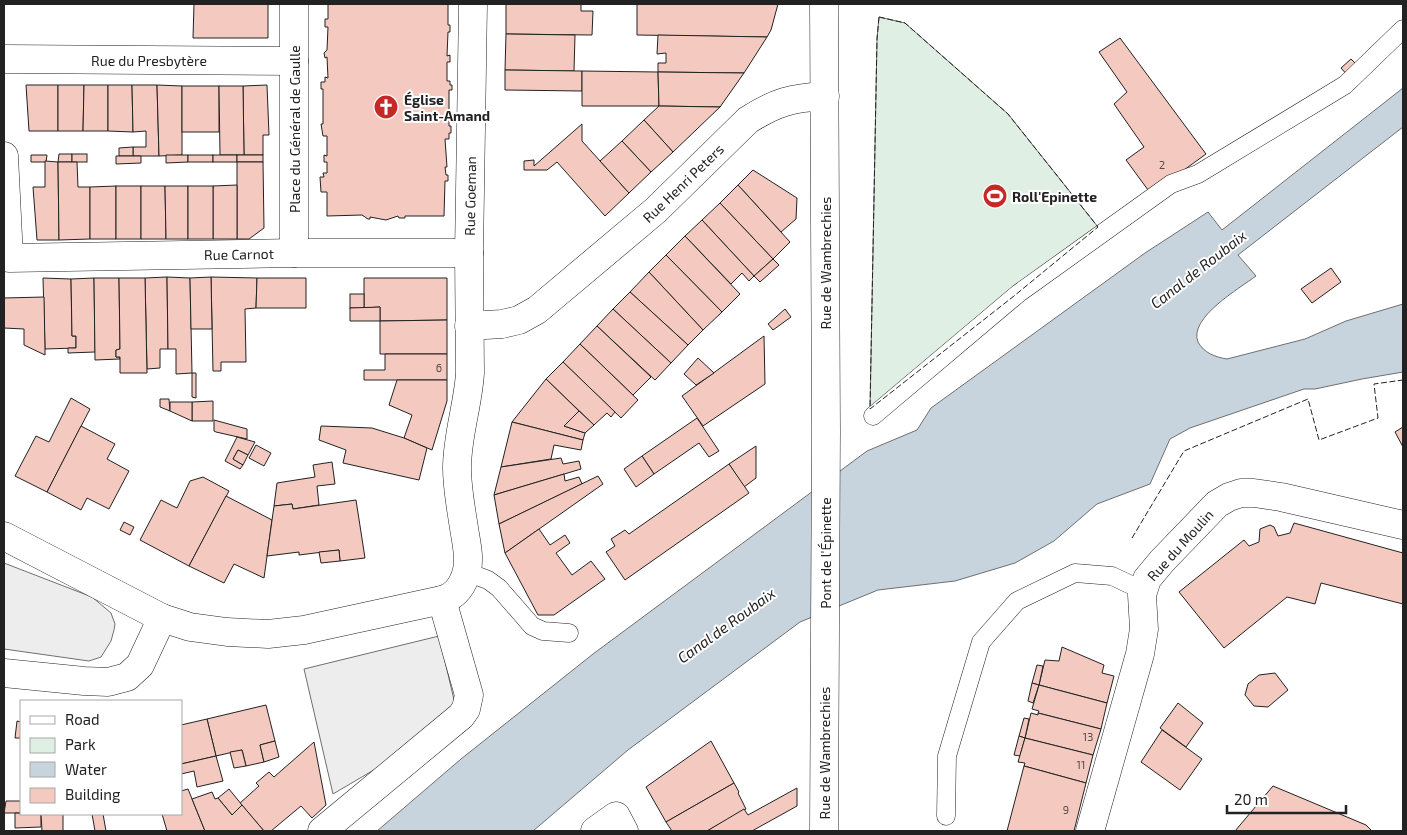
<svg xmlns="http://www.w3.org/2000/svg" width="1407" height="835" font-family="'Exo 2',sans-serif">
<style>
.green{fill:#e0efe3;stroke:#6f6f6f}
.parking{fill:#ededed;stroke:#6f6f6f}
.water{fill:#c7d3dd;stroke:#6f6f6f}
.building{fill:#f3c9c0;stroke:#222}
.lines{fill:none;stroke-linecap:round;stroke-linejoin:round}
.lane-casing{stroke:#222;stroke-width:19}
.street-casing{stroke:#222;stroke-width:29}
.secondary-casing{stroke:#222;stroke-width:29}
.lane{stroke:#fff;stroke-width:18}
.street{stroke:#fff;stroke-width:28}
.secondary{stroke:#fff;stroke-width:28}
.fence{stroke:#222;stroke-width:1;stroke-dasharray:6 2.5;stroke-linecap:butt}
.labels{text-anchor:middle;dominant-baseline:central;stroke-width:4;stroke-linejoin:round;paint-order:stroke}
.number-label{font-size:11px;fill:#564c4a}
.street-label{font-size:14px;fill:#222;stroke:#fff}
.poi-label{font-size:14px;font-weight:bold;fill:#222;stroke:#fff;text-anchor:start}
.water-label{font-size:15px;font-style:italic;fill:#222;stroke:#fff}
</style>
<rect width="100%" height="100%" fill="#fff"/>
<path class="green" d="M 879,17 L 905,23 L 1008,114 L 1098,227 L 870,409 L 877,39 Z"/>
<g class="parking">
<path d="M 4,563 L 92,597 L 111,613 L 115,624 L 114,630 L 111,641 L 101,657 L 89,661 L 4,649 Z"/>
<path d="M 439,636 L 455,704 L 389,761 L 333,794 L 304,669 Z"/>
</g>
<path class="water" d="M 1403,88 L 1403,127 L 1238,255 L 1256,276 C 1240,288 1188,318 1198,342 C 1204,353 1215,357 1227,359 L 1305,339 L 1346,321 L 1403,304 L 1403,372 L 1362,379 L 1315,389 L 1304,389 L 1190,428 L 1170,439 L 1150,484 L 1097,504 L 1054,541 L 1015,563 L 955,581 L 878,590 L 800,622 L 628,750 L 533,831 L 377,831 L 461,759 L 593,654 L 867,451 L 917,430 L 931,408 L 1145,253 L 1208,212 L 1222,230 Z"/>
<g class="building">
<path d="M 194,4 L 268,4 L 268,38 L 193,38 Z"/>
<path d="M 328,4 L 448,4 L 448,25 L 450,25 L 450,32 L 448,32 L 447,56 L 450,55 L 450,62 L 447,62 L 447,81 L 450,81 L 450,85 L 452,85 L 452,90 L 449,90 L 449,126 L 451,126 L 451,133 L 449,133 L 449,139 L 445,139 L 447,167 L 445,167 L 446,175 L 448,175 L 448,181 L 445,181 L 444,216 L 405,216 L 405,218 L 399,218 L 398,216 L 386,220 L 370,217 L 370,219 L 368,219 L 362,215 L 327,216 L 327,192 L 321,192 L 320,177 L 324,177 L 323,173 L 327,173 L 327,162 L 324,162 L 324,155 L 327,156 L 327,136 L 323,136 L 321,124 L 323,124 L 323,89 L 321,89 L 321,82 L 325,82 L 325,77 L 328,78 L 327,57 L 325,58 L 324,53 L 327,50 L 328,27 L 325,27 L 325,19 L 328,19 Z"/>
<path d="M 506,4 L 581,4 L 581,11 L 593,11 L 592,35 L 506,34 Z"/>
<path d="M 637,4 L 778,4 L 771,30 L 767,37 L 637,35 Z"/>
<path d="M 506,34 L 575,35 L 574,71 L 505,70 Z"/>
<path d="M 658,35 L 767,37 L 744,73 L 658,72 L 658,63 L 666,63 L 666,53 L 657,54 Z"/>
<path d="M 1120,38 L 1206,154 L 1151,194 L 1126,160 L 1144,147 L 1114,104 L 1127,92 L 1099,52 Z"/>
<path d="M 1351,59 L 1359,67 L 1349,77 L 1341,68 Z"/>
<path d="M 505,70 L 582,71 L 582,91 L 505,90 Z"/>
<path d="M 582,71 L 658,72 L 659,106 L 582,106 Z"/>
<path d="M 658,72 L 744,73 L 720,107 L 659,106 Z"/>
<path d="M 26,85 L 58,85 L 58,131 L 29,131 Z"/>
<path d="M 58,85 L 84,85 L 83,131 L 58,131 Z"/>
<path d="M 84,85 L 108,85 L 108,131 L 83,131 Z"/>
<path d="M 108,85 L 132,85 L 133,132 L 108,131 Z"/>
<path d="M 132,85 L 157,85 L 159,156 L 133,156 L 133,147 L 146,147 L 146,131 L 133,132 Z"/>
<path d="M 157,85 L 182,86 L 182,155 L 159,156 Z"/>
<path d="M 267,85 L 269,135 L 263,135 L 263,155 L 244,155 L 243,86 Z"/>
<rect x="182" y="86" width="37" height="46"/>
<path d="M 219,86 L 243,86 L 244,155 L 220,155 Z"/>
<path d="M 659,106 L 720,107 L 673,152 L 644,120 Z"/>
<path d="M 644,120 L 673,152 L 651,172 L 622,141 Z"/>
<path d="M 582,124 L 582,141 L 629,193 L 605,216 L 557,162 L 547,170 L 524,170 L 524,161 L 534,160 L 534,166 Z"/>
<path d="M 622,141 L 651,172 L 629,193 L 600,161 Z"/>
<path d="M 133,147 L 133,156 L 119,156 L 119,148 Z"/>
<path d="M 59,154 L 72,154 L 72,162 L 58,162 Z"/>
<rect x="72" y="154" width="15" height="8"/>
<path d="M 31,155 L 47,155 L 46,162 L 31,162 Z"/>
<path d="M 166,155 L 188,155 L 188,162 L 166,163 Z"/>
<rect x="188" y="155" width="25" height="7"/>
<rect x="213" y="155" width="24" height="7"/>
<rect x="237" y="155" width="26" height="7"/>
<path d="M 116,156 L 141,156 L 141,163 L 116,164 Z"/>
<path d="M 45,161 L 58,162 L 59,240 L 37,240 L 33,187 L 45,187 Z"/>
<path d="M 58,162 L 77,162 L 78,187 L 90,187 L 90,239 L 59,240 Z"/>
<path d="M 237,162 L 263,162 L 264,228 L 249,239 L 237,239 Z"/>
<path d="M 753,170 L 797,198 L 796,219 L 781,232 L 738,185 Z"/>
<path d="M 237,185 L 237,239 L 213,239 L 213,186 Z"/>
<path d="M 738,185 L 790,242 L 773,259 L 720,203 Z"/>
<path d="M 116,186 L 116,239 L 90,239 L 90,187 Z"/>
<rect x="116" y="186" width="25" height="53"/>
<path d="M 141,186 L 165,186 L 166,239 L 141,239 Z"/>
<path d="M 165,186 L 188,186 L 188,239 L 166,239 Z"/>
<rect x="188" y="186" width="25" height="53"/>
<path d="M 720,203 L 773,259 L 754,276 L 702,220 Z"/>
<path d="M 702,220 L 754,276 L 749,281 L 742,273 L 731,284 L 685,236 Z"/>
<path d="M 685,236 L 740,294 L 722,312 L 666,255 Z"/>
<path d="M 666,255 L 722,312 L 703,330 L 649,272 Z"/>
<path d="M 773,259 L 779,265 L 760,282 L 754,276 Z"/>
<path d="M 1331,268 L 1341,282 L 1312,303 L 1301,289 Z"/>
<path d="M 649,272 L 703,330 L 688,345 L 630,292 Z"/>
<path d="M 167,277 L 168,349 L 160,349 L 160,368 L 147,369 L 145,278 Z"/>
<path d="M 167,277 L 190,278 L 192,373 L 176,374 L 176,349 L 168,349 Z"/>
<path d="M 211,277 L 257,278 L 256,308 L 245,309 L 246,362 L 221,362 L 221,371 L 213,371 Z"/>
<path d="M 211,277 L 212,329 L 191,329 L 190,278 Z"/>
<path d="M 43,278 L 71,279 L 72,336 L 76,336 L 76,348 L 45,349 Z"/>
<path d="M 94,278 L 95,352 L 68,353 L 68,348 L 76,348 L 76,336 L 72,336 L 71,279 Z"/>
<path d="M 94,278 L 119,278 L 120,349 L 116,350 L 116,357 L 120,357 L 120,359 L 95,360 Z"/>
<path d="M 119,278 L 145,278 L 147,373 L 120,373 L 120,357 L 116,357 L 116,350 L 120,349 Z"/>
<path d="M 257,278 L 306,278 L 306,308 L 256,308 Z"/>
<path d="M 364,278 L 447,278 L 447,320 L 380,321 L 380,307 L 364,308 Z"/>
<path d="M 630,292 L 688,345 L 671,363 L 613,309 Z"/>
<rect x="350" y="294" width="14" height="14"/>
<path d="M 44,297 L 45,349 L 45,355 L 24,345 L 24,329 L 4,328 L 4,298 Z"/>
<path d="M 380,307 L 380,321 L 350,321 L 350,308 Z"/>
<path d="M 613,309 L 671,363 L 655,380 L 597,326 Z"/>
<path d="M 785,309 L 791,317 L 773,330 L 768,324 Z"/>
<path d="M 447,320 L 447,354 L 380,354 L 380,321 Z"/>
<path d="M 597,326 L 651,377 L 633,395 L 580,344 Z"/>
<path d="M 764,336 L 765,384 L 703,426 L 682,396 Z"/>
<path d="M 580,344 L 638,400 L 621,418 L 563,362 Z"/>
<path d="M 385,354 L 447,354 L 447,380 L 364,380 L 364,370 L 385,370 Z"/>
<path d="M 698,358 L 714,373 L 696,385 L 684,374 Z"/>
<path d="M 563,362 L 615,412 L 611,417 L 607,413 L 594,425 L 546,379 Z"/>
<path d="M 192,373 L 196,373 L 196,398 L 192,397 Z"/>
<path d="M 546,379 L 579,411 L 564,426 L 585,433 L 583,440 L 512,422 Z"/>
<path d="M 397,380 L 447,380 L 447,401 L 432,450 L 404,438 L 412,415 L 389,405 Z"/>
<path d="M 71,398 L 90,409 L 47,492 L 15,476 L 36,436 L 49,442 Z"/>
<path d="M 160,399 L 169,399 L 170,411 L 160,407 Z"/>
<path d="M 213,401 L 213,421 L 192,421 L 192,402 Z"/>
<path d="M 170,402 L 192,402 L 192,421 L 170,411 Z"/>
<path d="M 579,411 L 594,425 L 585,433 L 564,426 Z"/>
<path d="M 697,418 L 719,451 L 709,457 L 699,443 L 654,474 L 642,456 Z"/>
<path d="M 214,420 L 247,429 L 247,439 L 216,432 L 214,431 Z"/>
<path d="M 512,422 L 583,440 L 581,450 L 554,445 L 551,459 L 501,467 Z"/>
<path d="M 81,426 L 115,444 L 107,459 L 129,471 L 109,509 L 87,498 L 81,510 L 47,492 Z"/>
<path d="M 321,426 L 372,428 L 404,438 L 427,448 L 419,480 L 343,463 L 346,450 L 319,440 Z"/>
<path d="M 1403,427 L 1403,447 L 1395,432 Z"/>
<path d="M 237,437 L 255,442 L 248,455 L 238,450 L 233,459 L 243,465 L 240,469 L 225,461 Z"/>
<path d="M 256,445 L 271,453 L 264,466 L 249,458 Z"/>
<path d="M 756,446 L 756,478 L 744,487 L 729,464 Z"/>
<path d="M 238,450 L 248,455 L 243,465 L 233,459 Z"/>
<path d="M 642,456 L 654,474 L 636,487 L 624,469 Z"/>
<path d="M 561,458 L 563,464 L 579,461 L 581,469 L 494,495 L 501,467 Z"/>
<path d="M 332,462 L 335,484 L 317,486 L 319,505 L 293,509 L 292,504 L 274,506 L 277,483 L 315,477 L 313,465 Z"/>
<path d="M 729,464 L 749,493 L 625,580 L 606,552 L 615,546 L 611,539 L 625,530 L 629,534 Z"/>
<path d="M 564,474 L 565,481 L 579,477 L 582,484 L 499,524 L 494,495 Z"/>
<path d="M 598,476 L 603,484 L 505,553 L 499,524 Z"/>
<path d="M 203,477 L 229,491 L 189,566 L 140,540 L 161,500 L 177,508 L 190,481 Z"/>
<path d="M 226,496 L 272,520 L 264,578 L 234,564 L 224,583 L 189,566 Z"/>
<path d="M 356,500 L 365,558 L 340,561 L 339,550 L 299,555 L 299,552 L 267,556 L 274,506 L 292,504 L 293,509 Z"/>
<path d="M 124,522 L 134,527 L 130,535 L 120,530 Z"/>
<path d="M 1294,523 L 1403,553 L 1403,604 L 1321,583 L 1315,604 L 1287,597 L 1224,648 L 1179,592 L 1244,540 L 1249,546 L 1259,542 L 1260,529 L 1270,525 L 1274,527 L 1278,536 L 1290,533 Z"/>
<path d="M 539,529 L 550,545 L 565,535 L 570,543 L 556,553 L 572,575 L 591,561 L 605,579 L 554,615 L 538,615 L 505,553 Z"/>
<path d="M 339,550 L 340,561 L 321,563 L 319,552 Z"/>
<path d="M 1062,647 L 1104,665 L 1102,673 L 1114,676 L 1107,703 L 1039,685 L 1045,660 L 1059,661 Z"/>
<path d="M 1037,665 L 1043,666 L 1039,685 L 1032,683 Z"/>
<path d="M 1275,673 L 1288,690 L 1268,707 L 1254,706 L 1245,695 L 1248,684 L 1259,675 Z"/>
<path d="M 1032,683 L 1039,685 L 1033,703 L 1028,701 Z"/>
<path d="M 1039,685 L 1107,703 L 1101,729 L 1038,713 L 1039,711 L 1032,709 Z"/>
<path d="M 1178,703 L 1203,723 L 1186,747 L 1160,728 Z"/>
<path d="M 266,705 L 275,741 L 260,745 L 264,762 L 246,766 L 242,750 L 216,756 L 207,719 Z"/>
<path d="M 1031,713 L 1038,715 L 1038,713 L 1101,729 L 1093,755 L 1025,738 Z"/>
<path d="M 1024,718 L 1029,719 L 1025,738 L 1019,736 Z"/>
<path d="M 207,719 L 216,756 L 181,764 L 181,725 Z"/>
<path d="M 17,721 L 21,722 L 21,738 L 15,738 Z"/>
<path d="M 1162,730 L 1202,759 L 1180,790 L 1141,762 Z"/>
<path d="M 1019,736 L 1025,738 L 1020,756 L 1014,755 Z"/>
<path d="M 1025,738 L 1093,755 L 1086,783 L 1024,766 L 1025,763 L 1018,762 Z"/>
<path d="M 275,741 L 279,757 L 264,762 L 260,745 Z"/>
<path d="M 711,741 L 734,783 L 666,822 L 646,787 Z"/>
<path d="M 314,742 L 326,805 L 312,818 L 301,806 L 271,831 L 264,831 L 240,803 L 259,786 L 256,783 L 269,772 L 274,777 Z"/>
<path d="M 242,750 L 246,766 L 234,768 L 230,752 Z"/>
<path d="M 216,756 L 223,781 L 197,787 L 194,771 L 181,774 L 181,764 Z"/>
<path d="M 1024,766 L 1086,783 L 1074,831 L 1007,831 Z"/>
<path d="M 734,783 L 739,792 L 738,793 L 746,809 L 707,831 L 672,831 L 666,822 Z"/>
<path d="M 1273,786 L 1366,825 L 1372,831 L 1235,831 Z"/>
<path d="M 797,788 L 797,806 L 752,831 L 707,831 L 744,809 L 748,815 Z"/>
<path d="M 188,789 L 205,831 L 167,831 L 162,814 L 181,814 L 181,791 Z"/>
<path d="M 229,789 L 242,805 L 232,815 L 218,798 Z"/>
<path d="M 212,792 L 215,799 L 218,798 L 232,815 L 242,805 L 264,831 L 205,831 L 192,799 Z"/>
<path d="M 6,801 L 21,801 L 21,813 L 4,813 Z"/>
<path d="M 15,813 L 41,814 L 41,827 L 15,828 Z"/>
<path d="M 41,814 L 63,814 L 63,831 L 42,831 Z"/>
<path d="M 92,814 L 103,814 L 106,831 L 95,831 Z"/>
</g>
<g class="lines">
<defs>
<g id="lane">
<path d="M 873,416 L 1019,293 L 1171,184 L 1198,174 L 1345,85 L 1403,29"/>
<path d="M 467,572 L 488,580 L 499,588 L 532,626 L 543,631 L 569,633"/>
<path d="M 946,816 L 947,756 L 981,642 L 1017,601 L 1075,573 L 1112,576 L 1144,591"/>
</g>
<g id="street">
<path d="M 4,59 L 294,61"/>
<path d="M 4,156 L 9,258 L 294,253 L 469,253"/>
<path d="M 294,253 L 294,4"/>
<path d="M 469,326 L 502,324 L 519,320 L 537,310 L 656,210 L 748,120 C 776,102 792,98 825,96"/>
<path d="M 4,536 L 162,618 L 190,627 L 227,632 L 268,634 L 304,630 L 442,600 C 456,596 464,584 467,570 C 470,556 466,542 464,528 C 461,508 457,488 457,468 C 457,436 468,405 470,373 L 469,253 L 473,4"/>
<path d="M 4,673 L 84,681 L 108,682 L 127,677 L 140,665 L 162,618"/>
<path d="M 322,831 L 461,716 L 466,709 L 469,695 L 442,600"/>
<path d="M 595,831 L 616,816 L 624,831"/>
<path d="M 1090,831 L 1140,654 L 1144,629 L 1142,595 L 1147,579 L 1162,561 L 1217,504 L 1229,497 L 1241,493 L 1254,493 L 1281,497 L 1403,525"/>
</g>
<path id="secondary" d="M 824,831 L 826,431 L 824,4"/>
</defs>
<use href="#lane" class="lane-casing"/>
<use href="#street" class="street-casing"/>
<use href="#secondary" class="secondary-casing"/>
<use href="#lane" class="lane"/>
<use href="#street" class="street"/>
<use href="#secondary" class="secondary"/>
<g class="fence">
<path d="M 879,17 L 905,23 L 1008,114 L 1098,227 L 1014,296 L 870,409 L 877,39 Z"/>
<path d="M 1132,538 L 1184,451 L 1308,399 L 1319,440 L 1378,418 L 1374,384 L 1403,380"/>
</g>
</g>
<defs>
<symbol id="church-disc" viewBox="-11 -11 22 22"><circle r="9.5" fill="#c62828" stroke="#fff"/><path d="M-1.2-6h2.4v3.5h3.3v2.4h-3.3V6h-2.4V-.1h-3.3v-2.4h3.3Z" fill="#fff"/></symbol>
<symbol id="stadium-disc" viewBox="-11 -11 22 22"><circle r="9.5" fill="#c62828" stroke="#fff"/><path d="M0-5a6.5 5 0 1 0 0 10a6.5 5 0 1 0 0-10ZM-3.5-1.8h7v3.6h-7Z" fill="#fff"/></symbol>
</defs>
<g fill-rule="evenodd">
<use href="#church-disc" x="372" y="93" width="28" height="28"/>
<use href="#stadium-disc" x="981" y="182" width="28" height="28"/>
</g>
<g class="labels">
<g class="number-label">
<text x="1162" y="164">2</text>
<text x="439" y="367">6</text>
<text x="1088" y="736">13</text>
<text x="1081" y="764">11</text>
<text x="1066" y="809">9</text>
</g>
<g class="street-label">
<text x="149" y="60">Rue du Presbytère</text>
<text transform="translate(294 129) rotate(-90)">Place du Général de Gaulle</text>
<text transform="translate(683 183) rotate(-44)">Rue Henri Peters</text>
<text transform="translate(470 196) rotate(-89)">Rue Goeman</text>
<text transform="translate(239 254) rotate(-1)">Rue Carnot</text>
<text transform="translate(825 263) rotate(-90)">Rue de Wambrechies</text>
<text transform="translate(1180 545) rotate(-48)">Rue du Moulin</text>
<text transform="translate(825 553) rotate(-90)">Pont de l'Épinette</text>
<text transform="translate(824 753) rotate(-90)">Rue de Wambrechies</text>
</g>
<g class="poi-label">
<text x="404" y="99">Église<tspan x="404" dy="16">Saint-Amand</tspan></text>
<text x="1012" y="196">Roll'Epinette</text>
</g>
<g class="water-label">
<text transform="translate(1198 269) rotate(-38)">Canal de Roubaix</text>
<text transform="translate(726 625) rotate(-36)">Canal de Roubaix</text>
</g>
</g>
<rect width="1407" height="835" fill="none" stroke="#222222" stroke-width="10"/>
<rect x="20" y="700" width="162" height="115" fill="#ffffff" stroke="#a7a7a7"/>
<rect x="30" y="716" width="25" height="8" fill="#ffffff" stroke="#a7a7a7"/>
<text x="65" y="725" font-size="15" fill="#222222">Road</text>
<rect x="30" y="738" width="25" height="15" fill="#e0efe3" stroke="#a7a7a7"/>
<text x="65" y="750" font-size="15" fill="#222222">Park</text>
<rect x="30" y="762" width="25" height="15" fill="#c7d3dd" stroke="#a7a7a7"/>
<text x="65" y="775" font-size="15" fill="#222222">Water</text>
<rect x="30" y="788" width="25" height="15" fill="#f3c9c0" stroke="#a7a7a7"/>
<text x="65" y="800" font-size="15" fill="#222222">Building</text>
<path d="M1227 805v8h119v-8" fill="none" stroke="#222222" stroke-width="2.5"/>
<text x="1234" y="805" font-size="15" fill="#222222" stroke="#ffffff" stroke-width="4" paint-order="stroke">20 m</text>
</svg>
